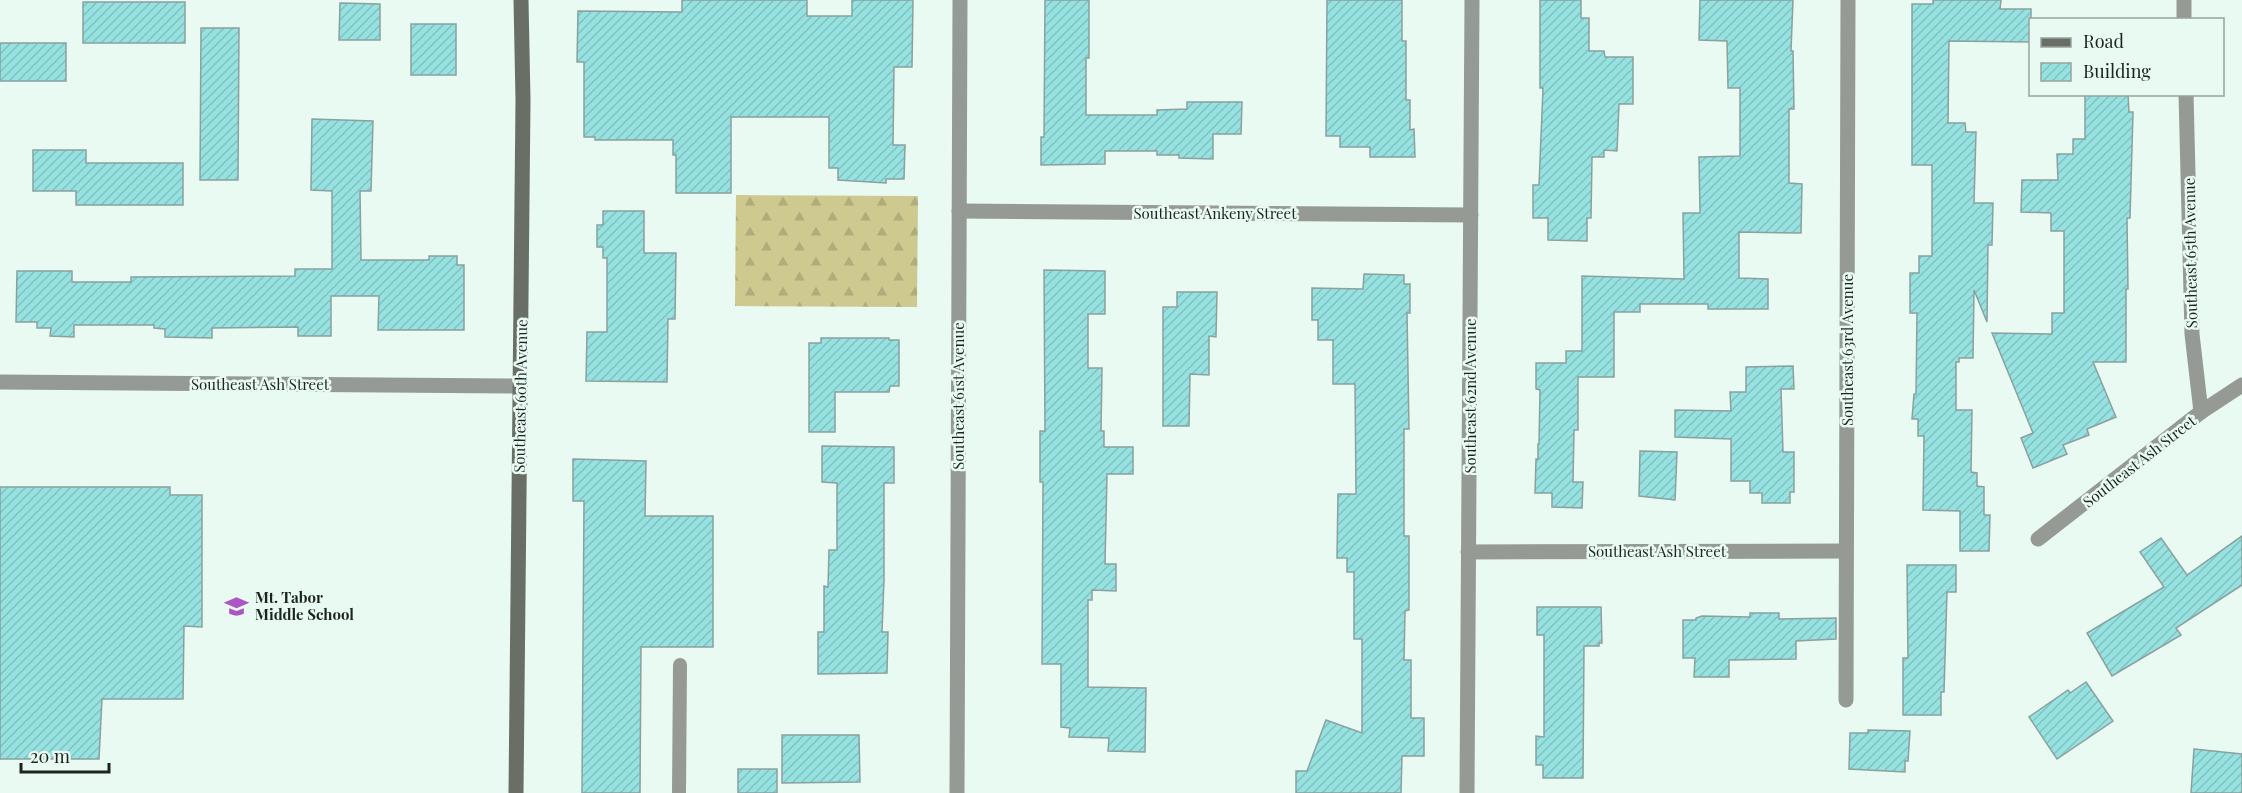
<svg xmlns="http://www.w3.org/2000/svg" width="2242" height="793" font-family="'Playfair Display',serif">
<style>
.forest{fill:url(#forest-firs)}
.building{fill:url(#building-hatch);stroke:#8ba09f;stroke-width:1.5}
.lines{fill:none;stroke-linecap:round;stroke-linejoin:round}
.service{stroke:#969a94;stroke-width:14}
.minor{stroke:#969a94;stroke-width:15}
.secondary{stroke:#6a6f66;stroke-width:15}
.labels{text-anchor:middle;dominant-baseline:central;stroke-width:5;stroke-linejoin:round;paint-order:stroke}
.street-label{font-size:15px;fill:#1c2320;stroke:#e8faf1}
.poi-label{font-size:15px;font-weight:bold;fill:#1c2320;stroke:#e8faf1;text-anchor:start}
</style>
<defs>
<pattern id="forest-firs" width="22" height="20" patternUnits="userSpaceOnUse" patternTransform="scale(1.5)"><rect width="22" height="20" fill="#cec98f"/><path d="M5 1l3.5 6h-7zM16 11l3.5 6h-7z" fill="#b0ac7b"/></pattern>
<pattern id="building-hatch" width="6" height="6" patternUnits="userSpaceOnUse" patternTransform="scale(1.5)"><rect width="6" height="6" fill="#95e2e1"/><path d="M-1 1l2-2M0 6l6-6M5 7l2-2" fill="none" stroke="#80c2c1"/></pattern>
</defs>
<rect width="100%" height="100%" fill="#e8faf1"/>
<path class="forest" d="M 736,195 L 918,196 L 917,307 L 735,306 Z"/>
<g class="building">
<path d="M 682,0 L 807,0 L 807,16 L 852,16 L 852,0 L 913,0 L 912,67 L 894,67 L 893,145 L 905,145 L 904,179 L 886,179 L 886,183 L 838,180 L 838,168 L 829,168 L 829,117 L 731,117 L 731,193 L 676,193 L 676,155 L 673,155 L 673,140 L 595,140 L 595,137 L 584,137 L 584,62 L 577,62 L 578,11 L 682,12 Z"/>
<path d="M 1045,0 L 1089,0 L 1089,58 L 1086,58 L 1086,115 L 1157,115 L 1157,110 L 1187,109 L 1187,102 L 1242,102 L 1241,134 L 1213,134 L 1213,159 L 1179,158 L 1179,155 L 1157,155 L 1157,151 L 1105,151 L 1105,164 L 1041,165 L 1041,137 L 1044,137 Z"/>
<path d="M 1327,0 L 1402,0 L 1402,41 L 1406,41 L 1406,100 L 1410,100 L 1410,130 L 1414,129 L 1415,157 L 1370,157 L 1370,147 L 1340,147 L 1340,136 L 1326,136 Z"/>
<path d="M 1540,0 L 1581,0 L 1581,18 L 1589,18 L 1589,51 L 1604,51 L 1605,57 L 1633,57 L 1633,104 L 1619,104 L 1617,151 L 1604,150 L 1604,157 L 1592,157 L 1591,218 L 1587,218 L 1587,241 L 1548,240 L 1548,218 L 1533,218 L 1533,185 L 1539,185 L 1543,88 L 1540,88 Z"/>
<path d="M 1700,0 L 1793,0 L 1791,51 L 1793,51 L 1794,109 L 1789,109 L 1789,183 L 1802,184 L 1801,233 L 1739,232 L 1739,278 L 1768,279 L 1768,309 L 1708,309 L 1708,304 L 1640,304 L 1640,312 L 1614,312 L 1614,377 L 1578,377 L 1578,430 L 1574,430 L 1573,482 L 1583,482 L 1582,508 L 1552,507 L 1552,493 L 1535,493 L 1536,459 L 1538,459 L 1538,444 L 1539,444 L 1540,390 L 1536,389 L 1536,363 L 1566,363 L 1566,351 L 1582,351 L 1582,276 L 1684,279 L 1683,213 L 1700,213 L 1699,157 L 1740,156 L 1740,88 L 1728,88 L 1727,41 L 1699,40 Z"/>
<path d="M 1933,0 L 2001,0 L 2000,9 L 2031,9 L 2031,42 L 1949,41 L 1948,123 L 1965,123 L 1966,132 L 1976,132 L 1974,203 L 1993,203 L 1992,245 L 1988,245 L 1987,322 L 1974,290 L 1973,358 L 1959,358 L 1959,362 L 1956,362 L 1956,410 L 1972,410 L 1971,472 L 1977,473 L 1977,486 L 1984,487 L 1984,515 L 1990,515 L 1989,551 L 1960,551 L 1960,511 L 1923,510 L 1924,436 L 1918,436 L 1918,419 L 1912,419 L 1914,394 L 1916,394 L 1917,313 L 1910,313 L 1910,273 L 1919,273 L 1919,256 L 1932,256 L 1932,165 L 1912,165 L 1912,4 L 1933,4 Z"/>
<rect x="83" y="2" width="102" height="41"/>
<path d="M 340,3 L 380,4 L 380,40 L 339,40 Z"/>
<rect x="411" y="24" width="45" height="51"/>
<path d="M 201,28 L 239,28 L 238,180 L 200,180 Z"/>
<rect x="0" y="43" width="66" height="38"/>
<path d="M 2085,94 L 2128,94 L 2129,112 L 2133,112 L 2130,218 L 2127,218 L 2128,289 L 2126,289 L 2126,362 L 2093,362 L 2116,417 L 2087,429 L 2089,435 L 2063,445 L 2067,454 L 2033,468 L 2021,438 L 2033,433 L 1992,333 L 2052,334 L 2052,313 L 2064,313 L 2064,231 L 2051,231 L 2051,213 L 2021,212 L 2022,180 L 2058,180 L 2057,154 L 2073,154 L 2073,139 L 2085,139 Z"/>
<path d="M 312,119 L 373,121 L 371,191 L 360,191 L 361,260 L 429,260 L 429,256 L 457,256 L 457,265 L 464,265 L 464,330 L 378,330 L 379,296 L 331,296 L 331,336 L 298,336 L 298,327 L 212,328 L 212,338 L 165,337 L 165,329 L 154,328 L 154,325 L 74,325 L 74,337 L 50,336 L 51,328 L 37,328 L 37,322 L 16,322 L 17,271 L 72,271 L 72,282 L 131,282 L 131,277 L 295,276 L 295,269 L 332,269 L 332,191 L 311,190 Z"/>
<path d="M 33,150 L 86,150 L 86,163 L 183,163 L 183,205 L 76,205 L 76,191 L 33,191 Z"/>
<path d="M 603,211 L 644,211 L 644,253 L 676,253 L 675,319 L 668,319 L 667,382 L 586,381 L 587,332 L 607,332 L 607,258 L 603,258 L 603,247 L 597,247 L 597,225 L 603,225 Z"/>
<path d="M 1044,270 L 1105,271 L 1105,314 L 1088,314 L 1088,368 L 1102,368 L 1101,431 L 1104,431 L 1104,447 L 1133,447 L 1133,474 L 1107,474 L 1105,564 L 1116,564 L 1116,591 L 1092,590 L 1092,600 L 1088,600 L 1088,687 L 1146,688 L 1145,752 L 1108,751 L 1109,738 L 1069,737 L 1070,728 L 1061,727 L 1061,664 L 1042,664 L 1043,482 L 1040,482 L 1040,431 L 1045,431 Z"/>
<path d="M 1364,274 L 1404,275 L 1404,284 L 1410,284 L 1410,313 L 1407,313 L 1409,429 L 1404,429 L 1404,536 L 1409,536 L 1409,610 L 1405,611 L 1404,660 L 1411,660 L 1411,718 L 1424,718 L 1424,756 L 1402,756 L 1401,793 L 1296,793 L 1296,771 L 1307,771 L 1326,720 L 1362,733 L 1362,639 L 1354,639 L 1354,572 L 1347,572 L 1347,558 L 1337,558 L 1338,494 L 1356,494 L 1355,384 L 1333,384 L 1333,340 L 1318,340 L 1318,320 L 1312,320 L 1312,288 L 1363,289 Z"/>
<path d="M 1177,292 L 1217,292 L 1216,337 L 1209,336 L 1209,375 L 1190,374 L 1189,426 L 1163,426 L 1163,307 L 1177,307 Z"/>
<path d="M 821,338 L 889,338 L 889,340 L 899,340 L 899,386 L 890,386 L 889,392 L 835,392 L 835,432 L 809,432 L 809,343 L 821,343 Z"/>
<path d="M 1793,366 L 1794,389 L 1781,389 L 1783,452 L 1794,452 L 1794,492 L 1790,492 L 1790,503 L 1762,503 L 1762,493 L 1750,493 L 1750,481 L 1731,481 L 1731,439 L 1675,437 L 1675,410 L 1731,411 L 1730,392 L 1746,392 L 1746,367 Z"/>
<path d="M 822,446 L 894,447 L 894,483 L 884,483 L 884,579 L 882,632 L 888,632 L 887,673 L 818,674 L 818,632 L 824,632 L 824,586 L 828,587 L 829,550 L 837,550 L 837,483 L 822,482 Z"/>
<path d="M 1640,451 L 1677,452 L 1675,500 L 1639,496 Z"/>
<path d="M 573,459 L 646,461 L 645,516 L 713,516 L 713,647 L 641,647 L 640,793 L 582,793 L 584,501 L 573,501 Z"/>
<path d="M 0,487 L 170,487 L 170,495 L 202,495 L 202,627 L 184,626 L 183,699 L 102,699 L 99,759 L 0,759 Z"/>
<path d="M 2242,536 L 2242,585 L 2176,628 L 2181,635 L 2112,676 L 2087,633 L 2164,587 L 2140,552 L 2161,538 L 2187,575 Z"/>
<path d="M 1907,565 L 1956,565 L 1956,592 L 1947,592 L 1944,692 L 1941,692 L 1941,715 L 1903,715 L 1903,658 L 1908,658 Z"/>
<path d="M 1537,607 L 1601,607 L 1602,643 L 1599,643 L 1599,646 L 1584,646 L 1583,778 L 1543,778 L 1543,765 L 1536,765 L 1536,736 L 1544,737 L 1544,635 L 1537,635 Z"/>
<path d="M 1750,613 L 1779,613 L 1779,619 L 1836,618 L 1836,639 L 1796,641 L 1796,659 L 1729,660 L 1729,677 L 1694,677 L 1695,658 L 1683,658 L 1683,620 L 1696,620 L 1696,618 L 1702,616 L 1750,617 Z"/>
<path d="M 2086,682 L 2113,721 L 2057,759 L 2029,717 L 2068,690 L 2070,693 Z"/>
<path d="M 1868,730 L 1910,731 L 1908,761 L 1905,761 L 1905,772 L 1849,769 L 1850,733 L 1868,733 Z"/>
<path d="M 782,735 L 859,735 L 860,782 L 782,783 Z"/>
<path d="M 2194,749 L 2242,754 L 2242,793 L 2191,793 Z"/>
<rect x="738" y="769" width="39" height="24"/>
</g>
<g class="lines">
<path class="service" d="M 679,793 L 680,665"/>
<g class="minor">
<path d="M 2184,0 L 2184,20"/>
<path d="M 2186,94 L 2192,334 L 2201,412"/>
<path d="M 959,211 L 1471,215"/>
<path d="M 0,382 L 520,386"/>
<path d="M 2038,539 L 2201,412 L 2242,385"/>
<path d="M 1468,552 L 1846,551"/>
<path d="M 1846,700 L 1848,0"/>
<path d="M 957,793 L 960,0"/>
<path d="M 1467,793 L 1472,0"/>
</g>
<path class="secondary" d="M 516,793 L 523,100 L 521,0"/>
</g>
<defs>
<symbol id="school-bare" viewBox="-9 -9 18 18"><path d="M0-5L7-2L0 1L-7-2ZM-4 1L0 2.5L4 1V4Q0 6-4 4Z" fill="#ab56c4" stroke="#e8faf1" stroke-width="2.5" paint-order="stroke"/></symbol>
</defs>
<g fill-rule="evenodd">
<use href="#school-bare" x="220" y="590" width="33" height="33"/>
</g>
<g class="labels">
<g class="street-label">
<text x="1215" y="213">Southeast Ankeny Street</text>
<text transform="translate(2190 253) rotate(-91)">Southeast 65th Avenue</text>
<text transform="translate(1847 350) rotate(-90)">Southeast 63rd Avenue</text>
<text x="260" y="384">Southeast Ash Street</text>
<text transform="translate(520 396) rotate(-89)">Southeast 60th Avenue</text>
<text transform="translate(958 396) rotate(-90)">Southeast 61st Avenue</text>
<text transform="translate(1470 396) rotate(-90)">Southeast 62nd Avenue</text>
<text transform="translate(2139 461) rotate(-38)">Southeast Ash Street</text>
<text x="1657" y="551">Southeast Ash Street</text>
</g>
<g class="poi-label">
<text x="255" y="597">Mt. Tabor<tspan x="255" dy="17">Middle School</tspan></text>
</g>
</g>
<rect x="2029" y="18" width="195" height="78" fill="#e8faf1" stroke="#96a49d" stroke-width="1.5"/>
<rect x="2041" y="38" width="30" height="9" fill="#6a6f66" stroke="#96a49d" stroke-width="1.5"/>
<text x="2083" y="48" font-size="18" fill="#1c2320">Road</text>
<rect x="2041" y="63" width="30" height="18" fill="url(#building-hatch)" stroke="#96a49d" stroke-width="1.5"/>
<text x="2083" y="78" font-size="18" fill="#1c2320">Building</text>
<path d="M21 763v9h88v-9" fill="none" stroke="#1c2320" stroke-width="3"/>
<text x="30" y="763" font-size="18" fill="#1c2320" stroke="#e8faf1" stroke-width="4.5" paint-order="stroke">20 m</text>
</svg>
